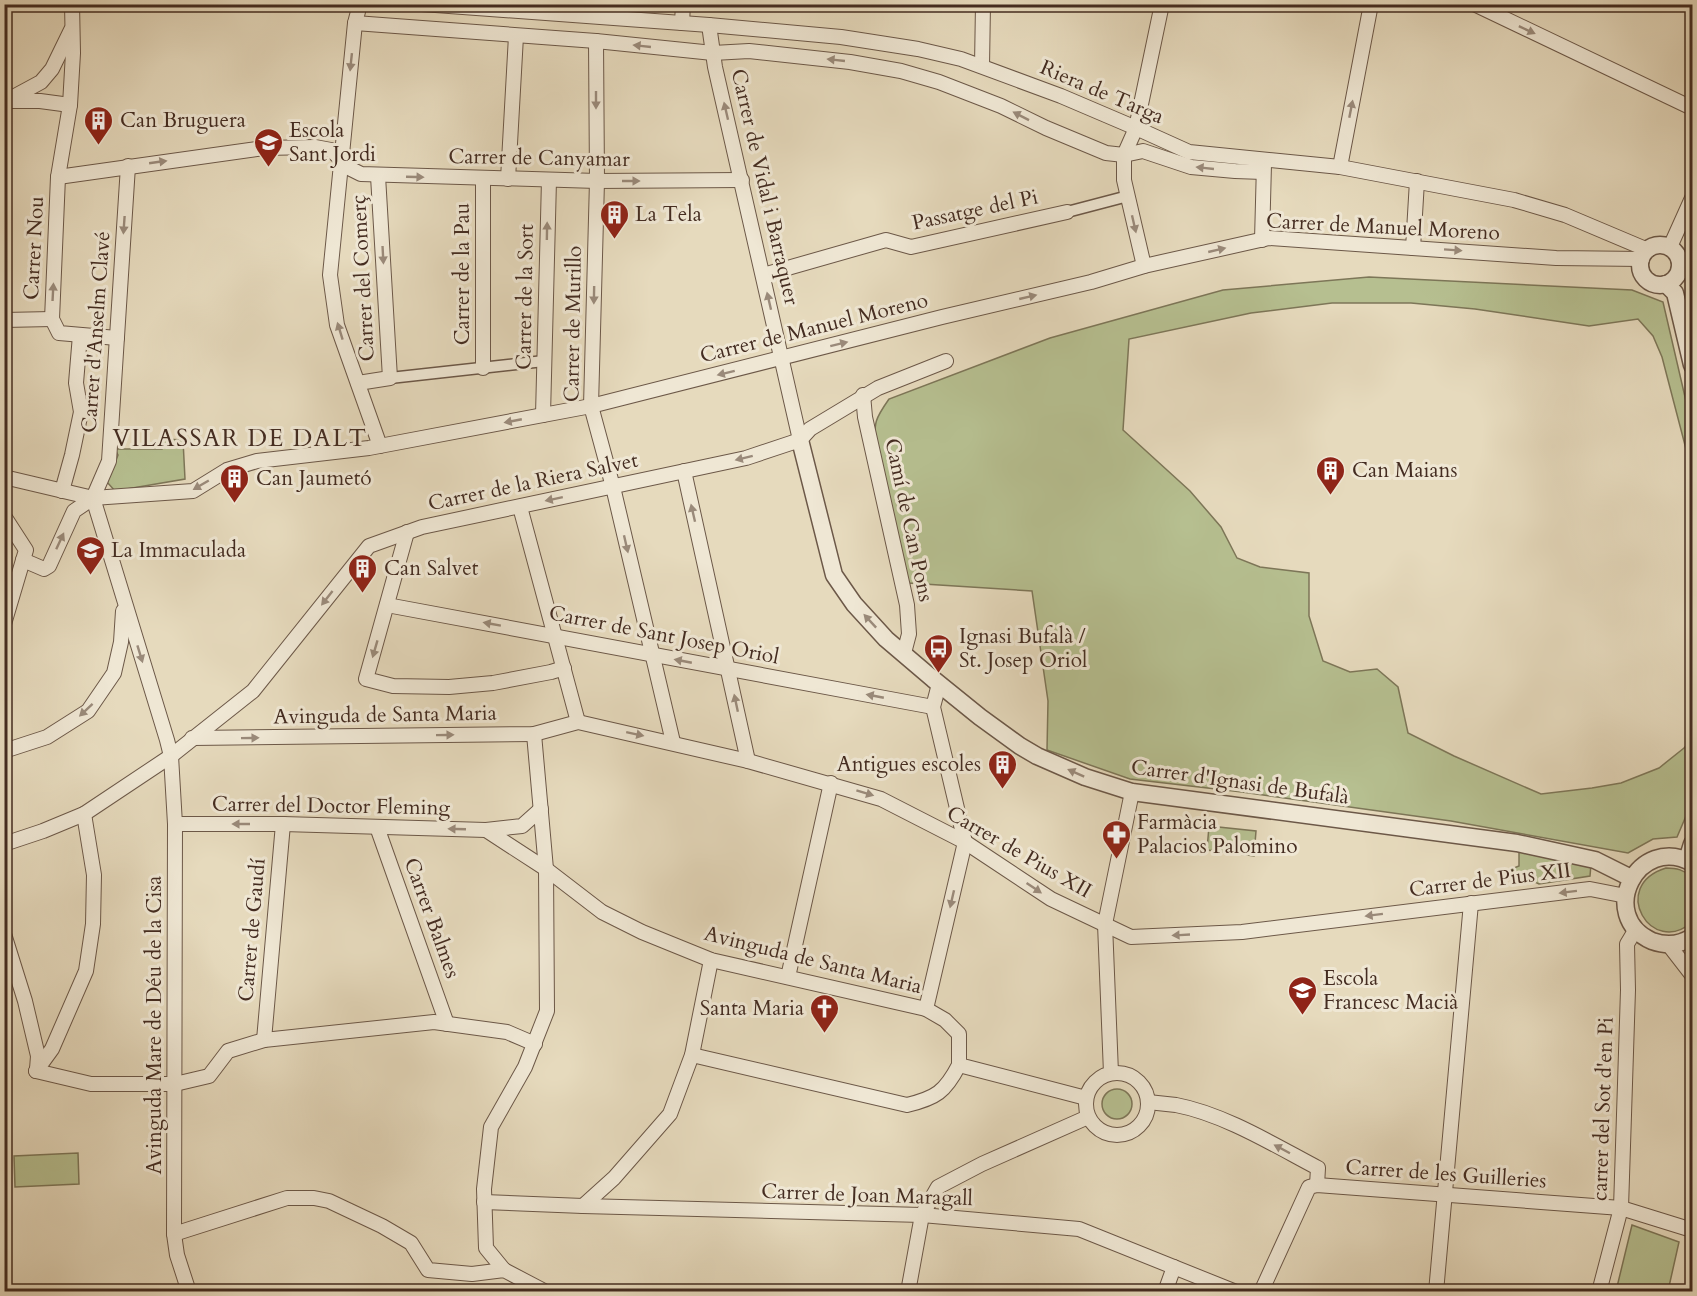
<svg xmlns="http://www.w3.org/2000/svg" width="1697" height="1296" font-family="Cardo,serif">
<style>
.green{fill:#b6bf90;stroke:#7d7658;stroke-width:1.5}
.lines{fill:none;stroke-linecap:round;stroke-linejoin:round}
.pedestrian-casing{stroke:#6c5848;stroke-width:13}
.minor-casing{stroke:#6c5848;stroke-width:16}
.tertiary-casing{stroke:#6c5848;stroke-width:19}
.pedestrian{stroke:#efe7d4;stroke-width:10}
.minor{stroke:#efe7d4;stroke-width:14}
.tertiary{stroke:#efe7d4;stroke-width:16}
.oneway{fill:#9a8a7a}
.labels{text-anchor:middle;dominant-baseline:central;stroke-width:6;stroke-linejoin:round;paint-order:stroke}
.street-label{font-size:21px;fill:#442c21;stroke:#efe7d4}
.poi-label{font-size:21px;fill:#442c21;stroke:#efe7d4;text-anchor:start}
.quarter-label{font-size:24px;letter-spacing:1.5px;fill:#442c21;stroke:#efe7d4}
</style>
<rect width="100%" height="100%" fill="#e6dabd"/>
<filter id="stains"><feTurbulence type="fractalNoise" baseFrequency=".00333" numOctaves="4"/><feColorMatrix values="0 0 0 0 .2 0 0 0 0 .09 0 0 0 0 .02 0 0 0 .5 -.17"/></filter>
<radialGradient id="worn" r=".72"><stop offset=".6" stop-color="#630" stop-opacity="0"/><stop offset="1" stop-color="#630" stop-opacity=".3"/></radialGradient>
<g class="green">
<path d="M 1369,277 L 1632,290 L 1663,302 L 1692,427 L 1692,472 L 1662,357 L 1653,336 L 1638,319 L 1589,326 L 1475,309 L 1411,303 L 1332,303 L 1251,313 L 1129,339 L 1123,430 L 1190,491 L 1221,527 L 1237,558 L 1260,567 L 1309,573 L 1309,616 L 1323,661 L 1350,672 L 1377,669 L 1398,687 L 1408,733 L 1454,756 L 1541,794 L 1592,788 L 1621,783 L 1659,768 L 1684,748 L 1692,739 L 1692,802 L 1677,837 L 1653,839 L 1628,853 L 1451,821 L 1242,792 L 1130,779 L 1047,750 L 1048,701 L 1032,591 L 908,583 L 875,446 C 874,422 875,419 889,399 L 1050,338 L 1223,290 Z"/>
<path d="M 163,439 L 183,440 L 185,479 L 115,491 L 107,482 L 118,455 L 115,449 L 162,449 Z"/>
<path d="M 1209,826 L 1256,831 L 1254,856 L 1207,850 Z"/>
<path d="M 1519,851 L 1591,864 L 1590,876 L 1539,884 L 1509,870 L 1519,866 Z"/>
<path d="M 1666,868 C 1677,868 1684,870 1692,877 L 1692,922 C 1652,958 1608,886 1666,868 Z"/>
<circle cx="1117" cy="1104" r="15"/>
<path d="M 78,1153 L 79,1184 L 15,1187 L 14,1156 Z"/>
<path d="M 1632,1225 L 1679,1242 L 1668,1291 L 1616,1291 Z"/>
</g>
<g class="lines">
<defs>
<g id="pedestrian">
<path d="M 1067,212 L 1128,196"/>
<path d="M 390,378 L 544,361"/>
</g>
<g id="minor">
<path d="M 72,4 L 73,53 L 70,105 L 58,177 L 52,319 L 59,333 L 117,338"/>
<path d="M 360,4 L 355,23 L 330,275 L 337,325 L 380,446"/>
<path d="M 422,4 L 709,25 L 841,37 L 918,49 L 961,59 L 1061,96 L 1136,128 L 1189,152 L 1340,167 L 1514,200 L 1565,215 L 1648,250"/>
<path d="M 1474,4 L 1692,108"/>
<path d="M 355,23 L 596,41 L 713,53 L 749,51 L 850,62 L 901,71 L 939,82 L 1001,106 L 1046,128 L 1106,153 L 1124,155 L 1143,151 L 1191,167 L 1235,171 L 1263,172"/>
<path d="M 682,23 L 683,4"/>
<path d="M 709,25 L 715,67 L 800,440"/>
<path d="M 596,41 L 597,181 L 591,406 L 613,487 L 673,742"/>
<path d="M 982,66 L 983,4"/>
<path d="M 9,101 L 40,101 L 70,105"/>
<path d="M 4,102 L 41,82 L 52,69 L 71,30"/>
<path d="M 1340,167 L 1371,4"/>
<path d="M 58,177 L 264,148 L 315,147 L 331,150 L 351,169 L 361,174 L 597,181 L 742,180"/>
<path d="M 483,179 L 483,368"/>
<path d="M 508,179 L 516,36"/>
<path d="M 1262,240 L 1264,164"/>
<path d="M 1670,247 L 1692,198"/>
<path d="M 1413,248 L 1417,181"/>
<path d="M 1144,266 L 1124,180 L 1124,155 L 1136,128 L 1162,4"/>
<path d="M 763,275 L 886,240 L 911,247 L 1067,212"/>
<path d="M 4,320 L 52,319"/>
<path d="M 358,383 L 390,378 L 378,176"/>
<path d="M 863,395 L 865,417 L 907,605 L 909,634 L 904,653"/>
<path d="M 543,415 L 549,180"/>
<path d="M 684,471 L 748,761"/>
<path d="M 4,477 L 93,498 L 193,491 L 227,470 L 257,461 L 369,448 L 591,406 L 942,317 L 1091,282 L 1144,266 L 1269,238 L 1556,258 L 1642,259"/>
<path d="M 62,491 L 72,455 L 81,412 L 76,383 L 80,335"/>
<path d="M 93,498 L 167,740 L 171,756 L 175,824 L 174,1234 L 177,1255 L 189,1292"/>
<path d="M 93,498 L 109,461 L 128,166"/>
<path d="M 520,507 L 578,722"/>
<path d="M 4,516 L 26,550 L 4,624"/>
<path d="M 407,532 L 366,679 L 393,686 L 449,687 L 493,683 L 551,672 L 564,668"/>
<path d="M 23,560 L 44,569 L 49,566 L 74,511 L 93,498"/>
<path d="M 387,605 L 933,707"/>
<path d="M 192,738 L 534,734 L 578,722 L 748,761 L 881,799 L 965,842 L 1051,899 L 1131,937 L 1242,932 L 1590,889 L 1626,896"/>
<path d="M 4,751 L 47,737 L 88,711 L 114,673 L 121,642 L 123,611"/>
<path d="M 175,824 L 283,824 L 486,830 L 546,869 L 602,912 L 642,932 L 711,960 L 926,1009 L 945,1020 L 959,1034 L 959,1065 L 1086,1098"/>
<path d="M 377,827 L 447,1024"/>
<path d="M 486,830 L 522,826 L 541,809"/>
<path d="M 4,844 L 43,831 L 84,814 L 171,756 L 253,691 L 369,546 L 422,527 L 746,458 L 800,440 L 810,429 L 878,388 L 946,361"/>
<path d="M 4,934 L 25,1001 L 38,1056 L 37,1069"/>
<path d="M 1668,944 L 1692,975"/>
<path d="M 788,977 L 831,783"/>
<path d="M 926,1009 L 965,842 L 933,707 L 939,684"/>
<path d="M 264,1040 L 283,824"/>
<path d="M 692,1055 L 907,1105 C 936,1098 945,1092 959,1065"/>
<path d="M 36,1071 L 91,1084 L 175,1084 L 209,1076 L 228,1051 L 264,1040 L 434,1022 L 507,1032 L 535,1044"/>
<path d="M 36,1071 L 52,1049 L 86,971 L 93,924 L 94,875 L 84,814"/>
<circle cx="1117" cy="1104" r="31"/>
<path d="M 1111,1073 L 1105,924 L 1132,792"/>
<path d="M 1148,1102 C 1158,1103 1167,1104 1176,1105 C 1224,1114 1276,1146 1318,1168 L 1317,1185"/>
<path d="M 484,1202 L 583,1206 L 922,1215 L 1079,1229 L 1236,1292"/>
<path d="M 583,1206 L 614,1178 L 670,1114 L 692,1055 L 711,960"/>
<path d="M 174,1234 L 287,1198 L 314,1198 L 329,1201 L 382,1226 L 411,1243 L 428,1270 L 472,1274 L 504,1270 L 546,1292"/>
<path d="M 504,1270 L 486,1248 L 484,1189 L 491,1127 L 525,1067 L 547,1011 L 546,869 L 534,734"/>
<path d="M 908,1292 L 922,1215 L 938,1187 L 982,1164 L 1088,1117"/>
<path d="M 1165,1292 L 1174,1267"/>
<path d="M 1261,1292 L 1309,1187 L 1317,1185 L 1621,1208 L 1692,1230"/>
<path d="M 1436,1292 L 1471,903"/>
<path d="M 1599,1292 L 1621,1208 L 1628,990 L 1627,944 L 1636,929"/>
</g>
<g id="tertiary">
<circle cx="1660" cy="265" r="20"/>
<path d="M 1666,284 L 1675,293 L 1692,365"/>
<path d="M 800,440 L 834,575 L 854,604 L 886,639 L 933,679 L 980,717 L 1020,746 L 1037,756 L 1085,777 L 1132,792 L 1517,843 L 1595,860 L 1631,878"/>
<path d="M 1687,860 L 1692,844"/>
<path d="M 1692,863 C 1638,833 1596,916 1652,941 C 1666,946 1680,945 1692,937"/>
</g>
</defs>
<use href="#pedestrian" class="pedestrian-casing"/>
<use href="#minor" class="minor-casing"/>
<use href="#tertiary" class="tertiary-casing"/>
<use href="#pedestrian" class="pedestrian"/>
<use href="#minor" class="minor"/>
<use href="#tertiary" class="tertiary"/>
</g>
<defs><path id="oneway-solid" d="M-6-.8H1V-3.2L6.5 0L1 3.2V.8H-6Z" transform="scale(1.5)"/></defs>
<g class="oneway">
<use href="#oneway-solid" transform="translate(1527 30) rotate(25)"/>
<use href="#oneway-solid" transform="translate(642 46) rotate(-174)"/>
<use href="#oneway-solid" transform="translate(836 60) rotate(-174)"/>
<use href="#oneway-solid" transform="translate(351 62) rotate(96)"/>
<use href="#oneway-solid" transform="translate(596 100) rotate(90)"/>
<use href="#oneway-solid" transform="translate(1351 109) rotate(-79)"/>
<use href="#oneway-solid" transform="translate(726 111) rotate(-103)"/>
<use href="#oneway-solid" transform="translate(1021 116) rotate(-153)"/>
<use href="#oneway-solid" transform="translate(158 162) rotate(-8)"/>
<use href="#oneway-solid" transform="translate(1205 168) rotate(-174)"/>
<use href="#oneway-solid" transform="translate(415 177) rotate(2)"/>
<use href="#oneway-solid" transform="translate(631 181)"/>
<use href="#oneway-solid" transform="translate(1134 224) rotate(77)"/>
<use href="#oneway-solid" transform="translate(124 225) rotate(94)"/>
<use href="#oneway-solid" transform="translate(547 231) rotate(-89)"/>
<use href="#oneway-solid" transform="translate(1217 250) rotate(-13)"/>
<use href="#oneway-solid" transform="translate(1453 250) rotate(4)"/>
<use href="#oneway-solid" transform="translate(383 255) rotate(87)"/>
<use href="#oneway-solid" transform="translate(53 292) rotate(-87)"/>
<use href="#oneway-solid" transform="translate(594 295) rotate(91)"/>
<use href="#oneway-solid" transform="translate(1028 297) rotate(-13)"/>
<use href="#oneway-solid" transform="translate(769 301) rotate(-103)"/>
<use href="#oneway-solid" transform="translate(340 331) rotate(-107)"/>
<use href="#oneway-solid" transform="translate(839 344) rotate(-14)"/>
<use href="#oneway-solid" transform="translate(726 373) rotate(166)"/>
<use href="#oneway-solid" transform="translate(513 421) rotate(169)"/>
<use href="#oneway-solid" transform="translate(744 458) rotate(166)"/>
<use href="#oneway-solid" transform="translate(201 485) rotate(150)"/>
<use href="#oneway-solid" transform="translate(554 499) rotate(168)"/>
<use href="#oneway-solid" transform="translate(693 513) rotate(-103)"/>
<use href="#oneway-solid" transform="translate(60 541) rotate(-65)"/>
<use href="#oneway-solid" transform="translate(626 544) rotate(77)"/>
<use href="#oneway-solid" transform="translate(327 598) rotate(128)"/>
<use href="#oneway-solid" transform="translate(870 621) rotate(-133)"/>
<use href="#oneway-solid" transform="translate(492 624) rotate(-170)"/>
<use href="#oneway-solid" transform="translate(375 649) rotate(106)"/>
<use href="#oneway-solid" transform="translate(140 654) rotate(73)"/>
<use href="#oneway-solid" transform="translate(683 661) rotate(-169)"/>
<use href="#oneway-solid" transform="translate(875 696) rotate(-169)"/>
<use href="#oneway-solid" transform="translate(736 703) rotate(-102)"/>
<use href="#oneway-solid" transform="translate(86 710) rotate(137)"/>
<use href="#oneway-solid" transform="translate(635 734) rotate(12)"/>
<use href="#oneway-solid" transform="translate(445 735) rotate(-1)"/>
<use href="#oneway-solid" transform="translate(250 738) rotate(-1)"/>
<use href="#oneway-solid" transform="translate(1076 773) rotate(-156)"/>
<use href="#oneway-solid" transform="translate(865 793) rotate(17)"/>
<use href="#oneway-solid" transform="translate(241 824) rotate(180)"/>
<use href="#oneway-solid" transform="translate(457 829) rotate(-178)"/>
<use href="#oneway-solid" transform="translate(1034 888) rotate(34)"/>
<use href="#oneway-solid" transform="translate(1568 892) rotate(173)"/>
<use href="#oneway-solid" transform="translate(952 899) rotate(103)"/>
<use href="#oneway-solid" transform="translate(1374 915) rotate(173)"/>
<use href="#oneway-solid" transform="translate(1181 935) rotate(177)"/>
<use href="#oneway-solid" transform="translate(1282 1149) rotate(-152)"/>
</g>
<defs>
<symbol id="building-pin" viewBox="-11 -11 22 30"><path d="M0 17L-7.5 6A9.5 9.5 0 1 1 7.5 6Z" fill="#8f2418" stroke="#efe7d4"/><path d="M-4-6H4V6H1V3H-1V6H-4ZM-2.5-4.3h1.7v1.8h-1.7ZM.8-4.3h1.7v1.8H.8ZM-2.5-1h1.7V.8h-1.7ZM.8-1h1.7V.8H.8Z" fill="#fff"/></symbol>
<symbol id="school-pin" viewBox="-11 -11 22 30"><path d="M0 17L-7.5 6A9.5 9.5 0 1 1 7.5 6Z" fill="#8f2418" stroke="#efe7d4"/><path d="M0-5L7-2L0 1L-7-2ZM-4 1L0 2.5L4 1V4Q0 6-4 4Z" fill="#fff"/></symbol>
<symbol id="bus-pin" viewBox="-11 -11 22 30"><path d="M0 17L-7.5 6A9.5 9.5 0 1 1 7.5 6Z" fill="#8f2418" stroke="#efe7d4"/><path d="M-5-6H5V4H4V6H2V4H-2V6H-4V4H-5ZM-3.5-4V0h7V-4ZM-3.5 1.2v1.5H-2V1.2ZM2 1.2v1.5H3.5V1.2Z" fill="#fff"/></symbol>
<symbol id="pharmacy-pin" viewBox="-11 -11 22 30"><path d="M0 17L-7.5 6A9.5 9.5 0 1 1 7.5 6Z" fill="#8f2418" stroke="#efe7d4"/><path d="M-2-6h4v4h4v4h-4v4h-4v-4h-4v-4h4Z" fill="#fff"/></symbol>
<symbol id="church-pin" viewBox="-11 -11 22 30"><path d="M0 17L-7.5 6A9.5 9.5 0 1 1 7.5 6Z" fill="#8f2418" stroke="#efe7d4"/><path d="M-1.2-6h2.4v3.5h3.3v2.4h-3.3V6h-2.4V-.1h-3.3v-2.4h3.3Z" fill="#fff"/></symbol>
</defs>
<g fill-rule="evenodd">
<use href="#building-pin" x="82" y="104" width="33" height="45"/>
<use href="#school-pin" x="252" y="126" width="33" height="45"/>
<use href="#building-pin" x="598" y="198" width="33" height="45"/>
<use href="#building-pin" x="1314" y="454" width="33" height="45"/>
<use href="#building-pin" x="218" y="462" width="33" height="45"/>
<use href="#school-pin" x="74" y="534" width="33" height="45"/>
<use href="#building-pin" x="346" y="552" width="33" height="45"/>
<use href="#bus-pin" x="922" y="632" width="33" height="45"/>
<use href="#building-pin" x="986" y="748" width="33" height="45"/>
<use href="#pharmacy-pin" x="1100" y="818" width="33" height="45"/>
<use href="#school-pin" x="1286" y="974" width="33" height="45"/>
<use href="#church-pin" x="808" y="992" width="33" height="45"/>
</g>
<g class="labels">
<g class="street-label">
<text transform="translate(1102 92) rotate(23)">Riera de Targa</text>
<text transform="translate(539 158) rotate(1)">Carrer de Canyamar</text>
<text transform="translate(765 187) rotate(77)">Carrer de Vidal i Barraquer</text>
<text transform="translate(975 210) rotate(-12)">Passatge del Pi</text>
<text transform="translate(1383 227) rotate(3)">Carrer de Manuel Moreno</text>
<text transform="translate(34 248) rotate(-87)">Carrer Nou</text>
<text transform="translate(462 274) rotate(-90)">Carrer de la Pau</text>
<text transform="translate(363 278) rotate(-93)">Carrer del Comerç</text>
<text transform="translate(525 297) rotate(-89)">Carrer de la Sort</text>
<text transform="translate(573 324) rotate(-89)">Carrer de Murillo</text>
<text transform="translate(814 328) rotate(-14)">Carrer de Manuel Moreno</text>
<text transform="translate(96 332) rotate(-86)">Carrer d'Anselm Clavé</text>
<text transform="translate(533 482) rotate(-12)">Carrer de la Riera Salvet</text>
<text transform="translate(909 520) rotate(78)">Camí de Can Pons</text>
<text transform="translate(664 635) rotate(11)">Carrer de Sant Josep Oriol</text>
<text transform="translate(385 715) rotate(-1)">Avinguda de Santa Maria</text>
<text transform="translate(1240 782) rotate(8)">Carrer d'Ignasi de Bufalà</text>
<text transform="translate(331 806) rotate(1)">Carrer del Doctor Fleming</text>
<text transform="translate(1019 852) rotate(30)">Carrer de Pius XII</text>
<text transform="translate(1490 880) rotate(-7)">Carrer de Pius XII</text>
<text transform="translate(432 918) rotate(70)">Carrer Balmes</text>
<text transform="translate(252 930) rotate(-85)">Carrer de Gaudí</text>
<text transform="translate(813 960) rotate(14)">Avinguda de Santa Maria</text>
<text transform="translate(154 1025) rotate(-90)">Avinguda Mare de Déu de la Cisa</text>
<text transform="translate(1603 1109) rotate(-88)">carrer del Sot d'en Pi</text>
<text transform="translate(1446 1174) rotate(4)">Carrer de les Guilleries</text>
<text transform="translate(867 1195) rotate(2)">Carrer de Joan Maragall</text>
</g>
<g class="poi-label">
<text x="120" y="120">Can Bruguera</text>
<text x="289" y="130">Escola<tspan x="289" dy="24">Sant Jordi</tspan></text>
<text x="635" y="214">La Tela</text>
<text x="1352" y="470">Can Maians</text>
<text x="256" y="478">Can Jaumetó</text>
<text x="111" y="550">La Immaculada</text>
<text x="384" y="568">Can Salvet</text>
<text x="959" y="636">Ignasi Bufalà /<tspan x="959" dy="24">St. Josep Oriol</tspan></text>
<text x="981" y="764" text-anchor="end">Antigues escoles</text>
<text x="1137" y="822">Farmàcia<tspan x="1137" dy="24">Palacios Palomino</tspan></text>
<text x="1323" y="978">Escola<tspan x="1323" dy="24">Francesc Macià</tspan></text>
<text x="804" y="1008" text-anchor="end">Santa Maria</text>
</g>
<g class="quarter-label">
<text x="240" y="438">VILASSAR DE DALT</text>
</g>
</g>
<rect width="1697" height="1296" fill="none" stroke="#e6dabd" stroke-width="24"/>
<rect x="6" y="6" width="1685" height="1284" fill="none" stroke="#442c21" stroke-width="3"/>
<rect x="12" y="12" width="1673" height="1272" fill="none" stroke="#442c21" stroke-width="1.5"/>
<rect width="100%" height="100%" filter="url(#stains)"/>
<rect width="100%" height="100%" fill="url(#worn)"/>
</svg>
